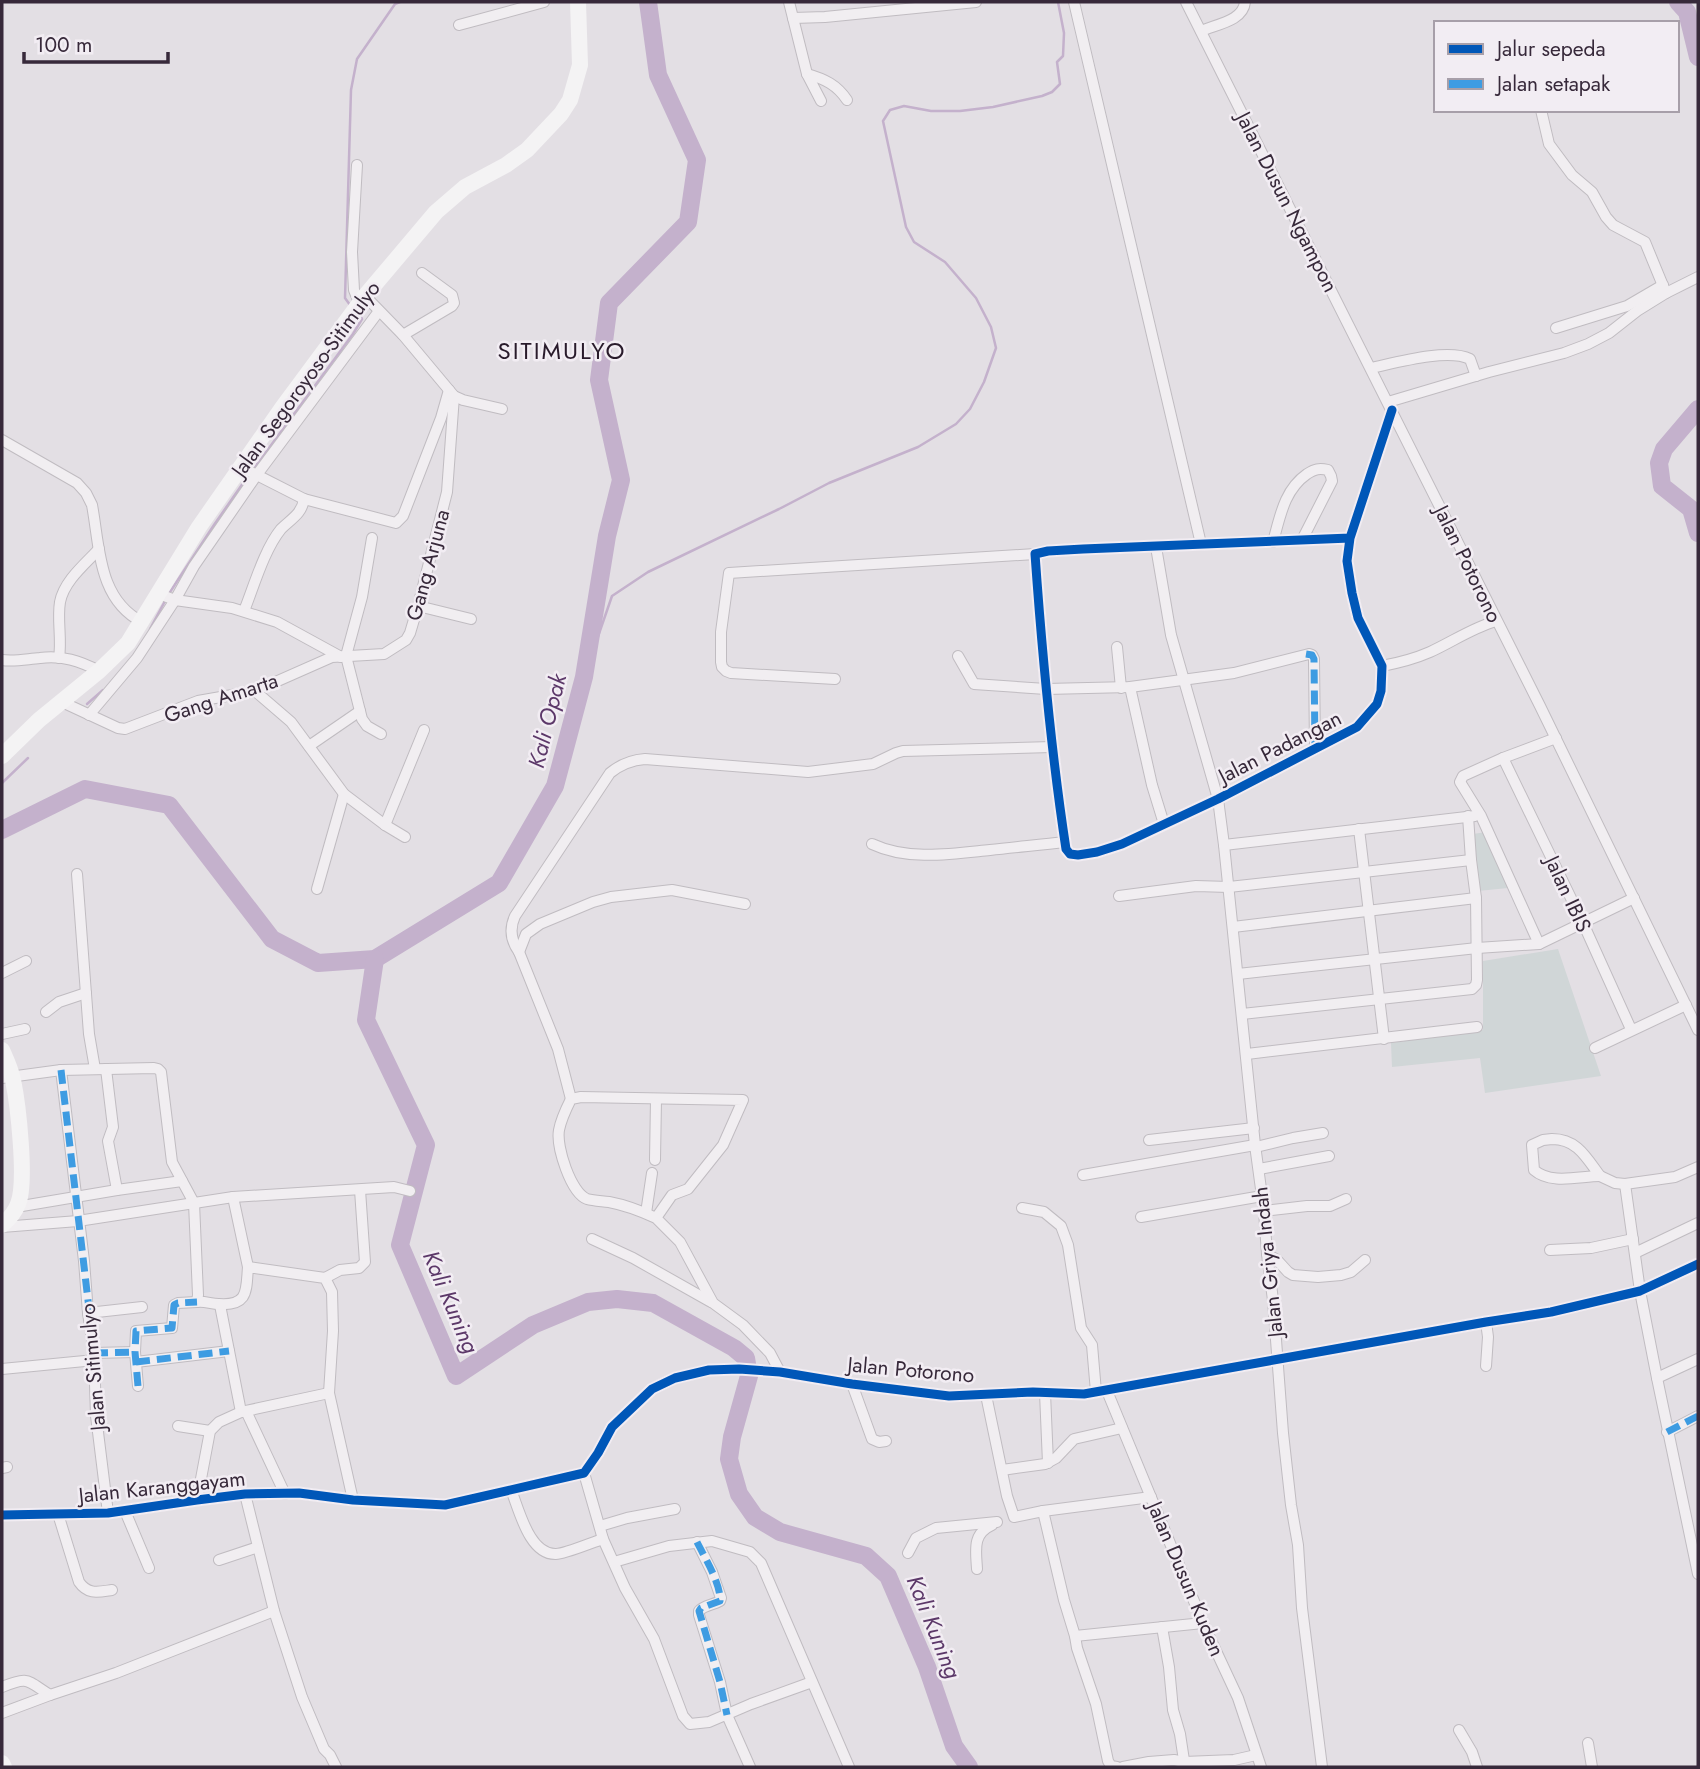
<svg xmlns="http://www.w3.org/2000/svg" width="1700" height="1769" font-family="Jost,sans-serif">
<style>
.green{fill:#d0d6d7}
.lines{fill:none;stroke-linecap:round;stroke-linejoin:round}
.stream{stroke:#c4b1cc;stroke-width:2.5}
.river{stroke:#c4b1cc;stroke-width:18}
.minor-casing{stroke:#c0bcc1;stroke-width:12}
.minor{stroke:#f1eef1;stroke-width:10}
.secondary{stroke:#f4f3f4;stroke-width:16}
.quiet{stroke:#3e9ce2;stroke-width:7;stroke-dasharray:14 7;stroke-linecap:butt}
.cycleway-casing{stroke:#f2edf3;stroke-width:13}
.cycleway{stroke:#0057b8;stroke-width:9}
.labels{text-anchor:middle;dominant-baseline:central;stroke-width:5;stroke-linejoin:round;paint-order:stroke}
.street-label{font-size:21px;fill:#37293a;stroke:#f2edf3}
.water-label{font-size:23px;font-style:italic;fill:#5c3869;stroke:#f2edf3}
.quarter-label{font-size:24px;letter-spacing:2px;fill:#291b2b;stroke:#f2edf3}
</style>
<rect width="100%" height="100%" fill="#e3dfe4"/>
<g class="green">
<path d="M 1486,832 L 1508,888 L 1478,891 L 1473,834 Z"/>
<path d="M 1558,949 L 1601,1076 L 1485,1093 L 1480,1058 L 1392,1067 L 1391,1043 L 1483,1030 L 1483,961 Z"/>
</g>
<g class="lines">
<g class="stream">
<path d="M 350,305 L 345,298 L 351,90 L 357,59 L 395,4 L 400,2"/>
<path d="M 252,471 L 353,334 L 362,319 L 360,315"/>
<path d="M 168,595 L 214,525 L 248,476"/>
<path d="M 150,629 L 165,601"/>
<path d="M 584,677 L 612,596 L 648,572 L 779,509 L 829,483 L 918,447 L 956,424 L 970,409 L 984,382 L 996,348 L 991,327 L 976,298 L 945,262 L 914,242 L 906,227 L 883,121 L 890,110 L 904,106 L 931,111 L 960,111 L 993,107 L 1042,96 L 1052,92 L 1060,84 L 1057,62 L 1063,56 L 1064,33 L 1058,2"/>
<path d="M 87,704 L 103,690"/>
<path d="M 2,783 L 28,758"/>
</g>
<g class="river">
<path d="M 1678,2 L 1687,12 L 1698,57"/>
<path d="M 1698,409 L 1664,449 L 1659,463 L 1662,486 L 1691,509 L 1698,533"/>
<path d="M 2,830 L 85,789 L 169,805 L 272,939 L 318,963 L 375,959 L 499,883 L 555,786 L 584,677 L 607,536 L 621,480 L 599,380 L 609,303 L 688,222 L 697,160 L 658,75 L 648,2"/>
<path d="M 375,959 L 366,1020 L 426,1145 L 400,1245 L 456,1376 L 533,1325 L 588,1302 L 617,1299 L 653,1303 L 734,1348 L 746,1358 L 749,1376 L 732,1437 L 729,1459 L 739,1494 L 755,1517 L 780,1532 L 866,1556 L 888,1576 L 927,1667 L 954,1746 L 969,1767"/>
</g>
<defs>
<g id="minor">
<path d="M 789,2 L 807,74 L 821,101"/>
<path d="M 1074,2 L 1201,544"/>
<path d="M 1186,2 L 1540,706 L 1698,1030"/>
<path d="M 793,18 L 825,17 L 976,2"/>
<path d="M 459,25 L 544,2"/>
<path d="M 1201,31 C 1217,24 1243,21 1245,2"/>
<path d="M 807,74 C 825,79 837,85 847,100"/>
<path d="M 1541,110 L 1549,144 L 1572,175 L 1592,192 L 1606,217 L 1613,225 L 1645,242 L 1666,293"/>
<path d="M 357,165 L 352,252 L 354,290 L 360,305"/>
<path d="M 365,296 L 403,335 L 454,396 L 463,400 L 502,409"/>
<path d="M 1556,328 L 1627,306 L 1663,285"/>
<path d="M 403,335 L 452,306 L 454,303 L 452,295 L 422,273"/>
<path d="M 1371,368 C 1395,363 1447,348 1470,359 L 1476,376"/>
<path d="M 1388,402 L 1489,372 L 1564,353 L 1588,344 L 1609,333 L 1637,311 L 1666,293 L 1698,277"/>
<path d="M 2,440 L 77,483 L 86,493 L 92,505 C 100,548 98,599 142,622"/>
<path d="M 241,467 L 304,499 L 396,523 L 403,516 L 441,418 L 449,390"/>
<path d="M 372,538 L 362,597 L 346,656 L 362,719 L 367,726 L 381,734"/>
<path d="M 1350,538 L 1083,549 L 1048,551 L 1035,554 C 1042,653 1051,751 1066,849 L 1070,854 L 1078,855 L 1097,852 L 1122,844 L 1218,799 L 1357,727 L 1377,704 L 1381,691 L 1382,666 L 1358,618 L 1352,593 L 1347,561 L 1350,538 L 1392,410"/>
<path d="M 1273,542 C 1280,517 1284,490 1307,474 C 1315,469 1319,468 1328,470 L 1331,476 L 1332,481 L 1302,540"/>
<path d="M 1156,547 L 1171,635 L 1218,799 L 1224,845 L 1255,1145 L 1264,1211 L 1267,1254 L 1273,1300 L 1283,1433 L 1291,1505 L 1298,1545 L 1302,1608 L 1322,1767"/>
<path d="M 159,594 L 175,600 L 232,608 L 277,622 L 341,657"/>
<path d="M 418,606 L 471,619"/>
<path d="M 244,611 C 254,586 264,550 281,529 C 291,519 302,514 304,499"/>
<path d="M 1117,647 L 1121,688"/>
<path d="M 958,656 L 974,684 L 1046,689 L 1130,687 L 1234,673 L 1309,654 L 1312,655 L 1314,659 L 1315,749"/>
<path d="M 59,658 C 62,639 57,620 60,602 C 64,581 85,564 99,549"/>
<path d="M 2,660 C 14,662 27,659 40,658 C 62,655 80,661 99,671"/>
<path d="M 1382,666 C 1398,663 1414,659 1430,652 C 1452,642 1472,628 1496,621"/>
<path d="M 835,679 L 731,673 L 726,671 L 722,667 L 721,662 L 721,632 L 729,573 L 1035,554"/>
<path d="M 1130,687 L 1152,785 L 1164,824"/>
<path d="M 255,691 L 291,722 L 344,794 L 385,825 L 405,837"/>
<path d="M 62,702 L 118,728 L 125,729 L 198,701 L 255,691 L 332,657 L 384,654 L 406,640 L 410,633 L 418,606 L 447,492 L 454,396"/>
<path d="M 89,715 L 137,658 L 175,600 L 194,566 L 256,476 L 379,311"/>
<path d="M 309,746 L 360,711"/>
<path d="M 1503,758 L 1583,923 L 1630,1027 L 1633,1029"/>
<path d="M 385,825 L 424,730"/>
<path d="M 1359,829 L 1384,1039"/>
<path d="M 872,844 C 908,861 951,854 990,850 C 1015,847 1040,845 1065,842"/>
<path d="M 1224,845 L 1475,816"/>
<path d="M 77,874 L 89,1034 L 95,1069"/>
<path d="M 317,889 L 344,794"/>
<path d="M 1119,896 L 1196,886 L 1229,887 L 1471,860"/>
<path d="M 1233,927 L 1476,898"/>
<path d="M 1539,944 L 1481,816 L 1460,782 L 1463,776 L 1503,758 L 1556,738"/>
<path d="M 519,952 L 526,934 L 540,924 L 593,902 L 611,897 L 672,890 L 745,904"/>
<path d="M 2,973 L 26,961"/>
<path d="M 1238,974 L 1477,948 L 1539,944 L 1634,898"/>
<path d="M 46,1012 L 59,1002 L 86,993"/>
<path d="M 1242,1014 L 1472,989 L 1476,985 L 1477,980 L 1476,898 L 1471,860 L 1468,816"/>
<path d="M 2,1034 L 25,1029"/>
<path d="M 1595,1048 L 1686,1005"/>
<path d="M 1247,1054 L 1477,1027"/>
<path d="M 106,1069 L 113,1127 L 108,1141 L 117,1190"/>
<path d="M 61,1070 L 84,1261 L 88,1313 L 94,1353 L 96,1416 L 108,1513"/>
<path d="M 2,1078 L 61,1070 L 154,1068 L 158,1069 L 161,1072 L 172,1162 L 194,1203 L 198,1295 L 197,1302 C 205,1301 211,1304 219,1304 C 249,1306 246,1290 248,1267 L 325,1278 L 332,1292 L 333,1331 L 329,1393 L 353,1500"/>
<path d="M 571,1099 L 558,1049 L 519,952 C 511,941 509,929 515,916 L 610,773 C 621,764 631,760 645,759 L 808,772 L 873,764 L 896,753 L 903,751 L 1052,747"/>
<path d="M 1552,1139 C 1577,1139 1586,1157 1600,1176 C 1580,1176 1551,1185 1534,1170 L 1532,1145 L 1543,1140 Z"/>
<path d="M 1149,1140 L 1254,1128"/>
<path d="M 1256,1147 L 1293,1138 L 1323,1133"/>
<path d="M 655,1160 L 656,1099"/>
<path d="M 1259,1169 L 1329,1156"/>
<path d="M 1083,1175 L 1255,1145"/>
<path d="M 1600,1176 L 1615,1183 L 1625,1184 L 1675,1177 L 1698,1167"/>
<path d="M 1625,1184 L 1640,1291 L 1657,1378 L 1698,1574"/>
<path d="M 233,1197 L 394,1187 L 410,1191"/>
<path d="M 16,1207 L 117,1190 L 182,1181"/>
<path d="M 1022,1208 L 1044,1212 L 1061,1226 L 1068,1245 L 1081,1328 L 1092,1345 L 1096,1392"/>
<path d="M 1264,1211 L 1307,1206 L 1330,1206 L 1346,1199"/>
<path d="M 646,1213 L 652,1173"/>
<path d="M 1141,1217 L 1262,1196"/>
<path d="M 656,1218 C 641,1211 625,1205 609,1202 C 602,1201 594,1201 587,1199 C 571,1193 556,1147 559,1130 C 561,1119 566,1109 571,1099 L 581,1097 L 743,1100 L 723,1145 L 688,1189 L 672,1195 L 656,1218 L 680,1242 L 713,1303 L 743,1325 L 770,1353 L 780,1372"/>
<path d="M 2,1227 L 78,1221 L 233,1197 L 248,1267"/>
<path d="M 592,1239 L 633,1258 L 711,1302"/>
<path d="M 1550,1250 L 1591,1248 L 1633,1239"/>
<path d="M 1635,1253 L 1698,1223"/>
<path d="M 1267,1254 L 1277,1260 L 1288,1272 L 1293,1275 L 1318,1277 L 1341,1275 L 1351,1272 L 1365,1260"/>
<path d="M 325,1278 L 340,1270 L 359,1268 L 365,1262 L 360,1190"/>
<path d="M 220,1305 L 241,1412"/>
<path d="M 88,1313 L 142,1307"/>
<path d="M 94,1353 L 135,1352"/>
<path d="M 136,1362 L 229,1351"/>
<path d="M 1486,1366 L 1488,1337 L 1486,1322"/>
<path d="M 2,1369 L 95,1360"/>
<path d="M 1657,1378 L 1698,1359"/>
<path d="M 852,1384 L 872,1439 L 879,1442 L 886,1441"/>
<path d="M 138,1386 L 135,1352 L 136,1331 L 172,1328 L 174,1305 L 178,1303 L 197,1302"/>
<path d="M 1107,1391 L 1203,1623 L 1238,1698 L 1261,1767"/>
<path d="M 1045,1393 L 1048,1463"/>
<path d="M 986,1395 L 1007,1496 L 1014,1517 L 1043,1511 L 1064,1600 L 1075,1636 L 1077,1648 L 1096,1704 L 1108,1761 L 1111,1766 L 1117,1767"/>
<path d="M 246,1411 L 285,1494"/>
<path d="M 178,1426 L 210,1431"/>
<path d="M 1667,1432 L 1698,1416"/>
<path d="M 2,1468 L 7,1467"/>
<path d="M 1002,1470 L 1045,1464 L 1056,1458 L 1074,1439 L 1122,1428"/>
<path d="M 584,1473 L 603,1539 L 625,1588 L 654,1639 L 683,1716 L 690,1724 L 709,1722 L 751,1704 L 812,1682"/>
<path d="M 511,1490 C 519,1509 529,1555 556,1554 C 565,1554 593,1542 603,1539"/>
<path d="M 245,1494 L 274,1611 L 302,1697 L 324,1749 L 330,1755 L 336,1767"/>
<path d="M 197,1500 L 210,1431 L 219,1422 L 241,1412 L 329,1393"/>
<path d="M 125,1511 L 149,1568"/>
<path d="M 1043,1511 L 1151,1497"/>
<path d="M 58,1514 L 79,1582 C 88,1595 98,1592 112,1590"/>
<path d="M 2,1515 L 108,1513 L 197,1500 L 245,1494 L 299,1493 L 353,1500 L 445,1505 L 584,1473 L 598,1453 L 612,1427 L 652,1389 L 675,1378 L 709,1370 L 739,1369 L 780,1372 L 852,1384 L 949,1396 L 1033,1392 L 1084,1394 L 1486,1322 L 1551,1312 L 1640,1291 L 1698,1264"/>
<path d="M 600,1526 L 627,1518 L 675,1509"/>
<path d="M 697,1542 L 712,1572 L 721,1598 L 720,1601 C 713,1605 704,1605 699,1611 L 699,1615 L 720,1682 L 727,1715 L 750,1767"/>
<path d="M 908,1553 L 916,1538 L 936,1528 L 997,1522"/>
<path d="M 219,1560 L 258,1547"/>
<path d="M 614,1562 L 669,1546 L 712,1541 L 750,1552 L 761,1563 L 849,1767"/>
<path d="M 977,1569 C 976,1550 972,1534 992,1525"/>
<path d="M 1162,1627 L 1169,1667 L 1173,1710 L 1180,1734 L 1185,1767"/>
<path d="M 1075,1636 L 1203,1623"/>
<path d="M 2,1687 C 29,1676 26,1680 50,1695 L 116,1673 L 274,1611"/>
<path d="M 2,1713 L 50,1695"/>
<path d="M 1459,1730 L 1472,1752 L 1477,1767"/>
<path d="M 1588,1743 L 1592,1767"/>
<path d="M 1123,1767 L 1149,1762 L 1174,1760 L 1184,1762 L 1234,1760 L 1256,1755"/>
</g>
</defs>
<use href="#minor" class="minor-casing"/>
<use href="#minor" class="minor"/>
<g class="secondary">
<path d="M 2,756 L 39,720 L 99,671 L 128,643 L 199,527 L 282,408 L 365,296 L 436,212 L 465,187 L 506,165 L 527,150 L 561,114 L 570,100 L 580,65 L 578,2"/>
<path d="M 2,1050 C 6,1059 11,1069 13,1080 C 18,1104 27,1182 18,1204 C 15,1212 9,1219 2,1225"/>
<path d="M 2,1763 L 4,1767"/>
</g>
<g class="quiet">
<path d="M 1306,654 L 1312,655 L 1314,659 L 1315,749"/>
<path d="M 61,1070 L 95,1360"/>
<path d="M 94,1353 L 135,1352"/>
<path d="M 136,1362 L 229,1351"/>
<path d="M 138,1386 L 135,1352 L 136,1331 L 172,1328 L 174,1305 L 178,1303 L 197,1302"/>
<path d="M 1667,1432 L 1698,1416"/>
<path d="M 697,1542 C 705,1558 721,1584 720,1601 L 701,1608 L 699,1611 L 720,1682 L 727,1715"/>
</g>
<defs>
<g id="cycleway">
<path d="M 1350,538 L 1083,549 L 1048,551 L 1035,554 C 1042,653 1051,751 1066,849 L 1070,854 L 1078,855 L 1097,852 L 1122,844 L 1218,799 L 1357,727 L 1377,704 L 1381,691 L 1382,666 L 1358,618 L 1352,593 L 1347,561 L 1350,538 L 1392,410"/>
<path d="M 2,1515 L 108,1513 L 197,1500 L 245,1494 L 299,1493 L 353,1500 L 445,1505 L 584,1473 L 598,1453 L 612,1427 L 652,1389 L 675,1378 L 709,1370 L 739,1369 L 780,1372 L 852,1384 L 949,1396 L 1033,1392 L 1084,1394 L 1486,1322 L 1551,1312 L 1640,1291 L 1698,1264"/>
</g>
</defs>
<use href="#cycleway" class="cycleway-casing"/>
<use href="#cycleway" class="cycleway"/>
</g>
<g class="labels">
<g class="street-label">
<text transform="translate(1287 202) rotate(63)">Jalan Dusun Ngampon</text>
<text transform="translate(306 379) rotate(-54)">Jalan Segoroyoso-Sitimulyo</text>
<text transform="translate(1468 564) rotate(64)">Jalan Potorono</text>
<text transform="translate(428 565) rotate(-75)">Gang Arjuna</text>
<text transform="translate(221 698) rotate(-18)">Gang Amarta</text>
<text transform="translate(1280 747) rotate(-27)">Jalan Padangan</text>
<text transform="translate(1568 894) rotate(65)">Jalan IBIS</text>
<text transform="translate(1268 1262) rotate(-96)">Jalan Griya Indah</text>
<text transform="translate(93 1367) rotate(-95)">Jalan Sitimulyo</text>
<text transform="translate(911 1370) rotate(5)">Jalan Potorono</text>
<text transform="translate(162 1487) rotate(-6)">Jalan Karanggayam</text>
<text transform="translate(1186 1579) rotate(67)">Jalan Dusun Kuden</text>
</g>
<g class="water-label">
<text transform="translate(547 721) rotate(-76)">Kali Opak</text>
<text transform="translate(451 1302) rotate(67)">Kali Kuning</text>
<text transform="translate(934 1627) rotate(68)">Kali Kuning</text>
</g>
<g class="quarter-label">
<text x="562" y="350">SITIMULYO</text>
</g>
</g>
<rect width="1700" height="1769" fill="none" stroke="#37293a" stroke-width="7"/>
<rect x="1434" y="21" width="245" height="91" fill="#f2edf3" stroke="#a79fa9" stroke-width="2"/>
<rect x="1448" y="44" width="35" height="10" fill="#0057b8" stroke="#a79fa9" stroke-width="2"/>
<text x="1497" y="56" font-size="21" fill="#37293a">Jalur sepeda</text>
<rect x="1448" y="79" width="35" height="10" fill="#3e9ce2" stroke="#a79fa9" stroke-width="2"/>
<text x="1497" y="91" font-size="21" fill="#37293a">Jalan setapak</text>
<path d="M24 52v10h144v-10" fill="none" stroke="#37293a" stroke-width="3.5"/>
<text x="35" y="52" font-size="21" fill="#37293a" stroke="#f2edf3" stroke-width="5" paint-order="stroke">100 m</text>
</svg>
